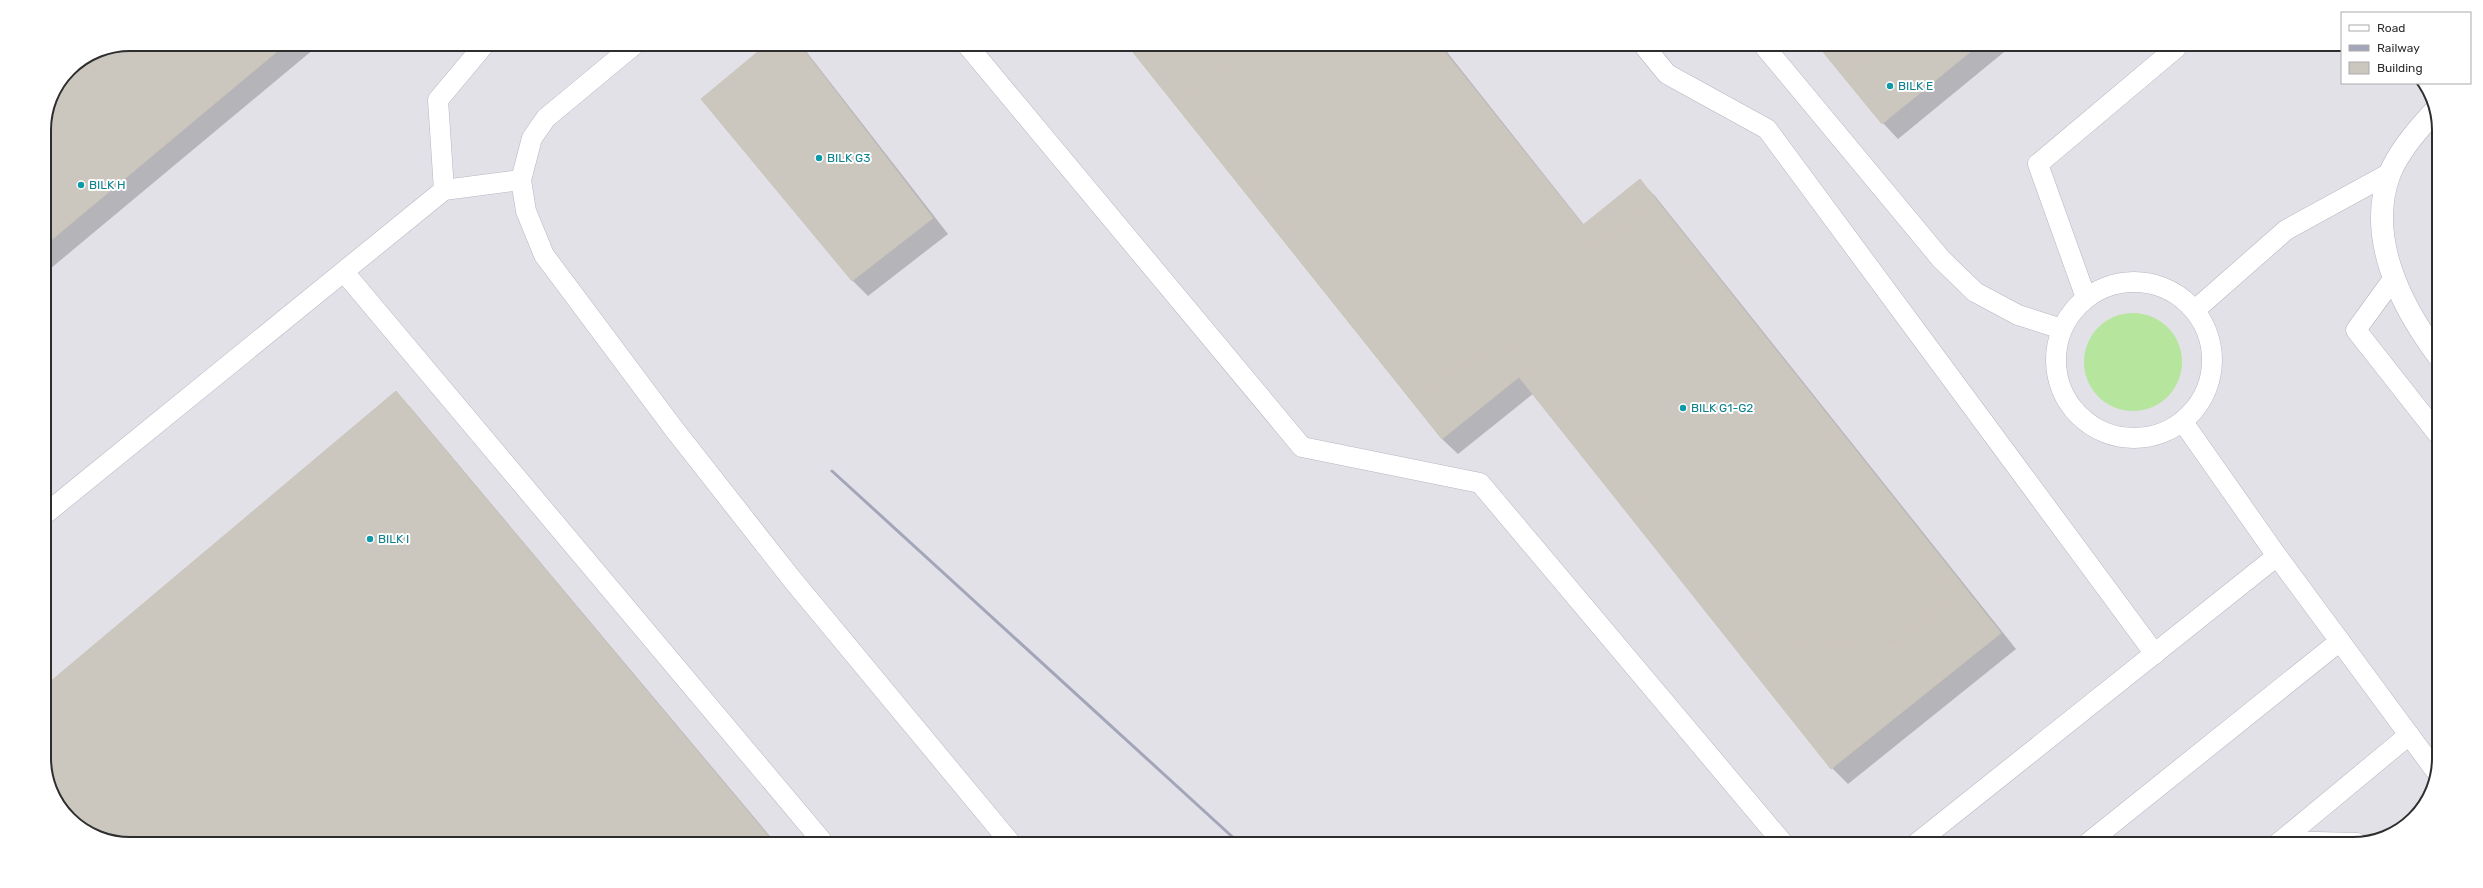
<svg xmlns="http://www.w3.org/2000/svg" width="2483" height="888" font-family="Rubik,sans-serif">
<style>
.industrial{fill:#e3e1e8}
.green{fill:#b6e59e}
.shadow{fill:#0003}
.building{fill:#cbc7bf;stroke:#cbc5ba}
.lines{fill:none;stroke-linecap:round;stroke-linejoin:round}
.lane-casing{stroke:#b4b7c1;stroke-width:21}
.street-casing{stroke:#b4b7c1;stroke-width:23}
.lane{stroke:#fff;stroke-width:20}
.street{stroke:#fff;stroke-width:22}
.rail{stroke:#a3a6b8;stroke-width:3}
.culture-dot{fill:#0f9aa8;stroke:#fff;stroke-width:1.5}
.labels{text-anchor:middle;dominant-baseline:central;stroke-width:4;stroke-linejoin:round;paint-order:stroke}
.culture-label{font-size:12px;fill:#0d838f;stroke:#fff;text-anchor:start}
.rim{fill:none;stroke:#2e2e2e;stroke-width:2}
</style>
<rect width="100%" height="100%" fill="#efe9e1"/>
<path class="industrial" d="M 130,44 L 2342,48 L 2342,83 L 2423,83 L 2439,124 L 2435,786 L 2405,826 L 2354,844 L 102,840 L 62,811 L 44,764 L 44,124 L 51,97 L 69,69 L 97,50 Z"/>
<circle class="green" cx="2133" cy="362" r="49"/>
<g class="shadow">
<path d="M 130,44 L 320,44 L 44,274 L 44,124 L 51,97 L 69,69 L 97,50 Z"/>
<path d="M 768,45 L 802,46 L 948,234 L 868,296 L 852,280 Z"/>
<path d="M 1129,46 L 1443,47 L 1584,225 L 1640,181 L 1655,196 L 2016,649 L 1848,784 L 1832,768 L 1534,393 L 1458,454 L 1442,439 Z"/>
<path d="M 1821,47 L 2009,48 L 1898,139 L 1883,123 Z"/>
<path d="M 396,392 L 411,408 L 774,841 L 102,840 L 62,811 L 44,764 Z"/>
</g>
<g class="building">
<path d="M 130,44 L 286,44 L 44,246 L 44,124 L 51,97 L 69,69 L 97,50 Z"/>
<path d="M 766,45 L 800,45 L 933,218 L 852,281 L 701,99 Z"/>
<path d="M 1128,46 L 1441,47 L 1583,225 L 1640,179 L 2001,633 L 1831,769 L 1519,377 L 1442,439 Z"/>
<path d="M 1250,46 L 1427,47 L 1595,251 L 1646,207 L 1954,593 L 1904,640 L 1760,650 L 1504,337 L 1427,391 L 1185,97 Z"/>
<path d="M 1819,47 L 1975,48 L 1882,124 Z"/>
<path d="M 1838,47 L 1884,47 L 1856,70 Z"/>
<path d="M 396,391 L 770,838 L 766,841 L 102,840 L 62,811 L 44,764 L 44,687 Z"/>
</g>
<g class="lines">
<defs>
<g id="lane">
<path d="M 634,45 L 546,118 L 532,138 L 521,180 L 526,211 L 544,255 L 674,429 L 791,578 L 1009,841"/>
<path d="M 968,46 L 1302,447 L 1480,483 L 1783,843"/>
<path d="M 1645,47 L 1667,74 L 1767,129 L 2155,654"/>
<path d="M 1765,47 L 1941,259 L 1975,292 L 2018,315 L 2062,329"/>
<path d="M 444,190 L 438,100 L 484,45"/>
<path d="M 344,272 L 822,841"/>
<path d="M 2393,279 L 2356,330 L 2437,433"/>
<circle cx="2134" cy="360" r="78"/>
<path d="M 2086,298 L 2038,164 L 2176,48"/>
<path d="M 2195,310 L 2286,230 L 2390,173"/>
<path d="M 2183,422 L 2277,556 L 2435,770"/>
<path d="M 44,515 L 444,190 L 521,180"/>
<path d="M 2281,841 L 2409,735"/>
<path d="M 1917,843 L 2277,556"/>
<path d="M 2088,843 L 2340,641"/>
<path d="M 2277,844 L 2281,841 L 2357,843"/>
</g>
<path id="street" d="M 2434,112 C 2418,129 2399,151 2390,173 C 2366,236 2400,304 2437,354"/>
</defs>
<use href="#lane" class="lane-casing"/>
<use href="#street" class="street-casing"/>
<use href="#lane" class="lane"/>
<use href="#street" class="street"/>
<path class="rail" d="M 832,471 L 1238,842"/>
</g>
<g class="culture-dot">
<circle cx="1890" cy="86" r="4"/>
<circle cx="819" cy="158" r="4"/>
<circle cx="81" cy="185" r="4"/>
<circle cx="1683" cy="408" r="4"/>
<circle cx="370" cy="539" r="4"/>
</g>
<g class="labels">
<g class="culture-label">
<text x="1898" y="86">BILK E</text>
<text x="827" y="158">BILK G3</text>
<text x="89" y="185">BILK H</text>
<text x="1691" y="408">BILK G1-G2</text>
<text x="378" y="539">BILK I</text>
</g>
</g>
<path d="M0 0H2483V888H0ZM130 51H2353A79 79 0 0 1 2432 130V758A79 79 0 0 1 2353 837H130A79 79 0 0 1 51 758V130A79 79 0 0 1 130 51Z" fill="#fff" fill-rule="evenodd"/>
<path class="rim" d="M130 51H2353A79 79 0 0 1 2432 130V758A79 79 0 0 1 2353 837H130A79 79 0 0 1 51 758V130A79 79 0 0 1 130 51Z"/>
<rect x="2341" y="12" width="130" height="72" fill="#ffffff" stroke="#ababab"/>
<rect x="2349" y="25" width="20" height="6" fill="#ffffff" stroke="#ababab"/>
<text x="2377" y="32" font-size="12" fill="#2e2e2e">Road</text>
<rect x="2349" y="45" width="20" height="6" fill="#a3a6b8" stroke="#ababab"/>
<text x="2377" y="52" font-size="12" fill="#2e2e2e">Railway</text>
<rect x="2349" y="62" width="20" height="12" fill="#cbc7bf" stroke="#ababab"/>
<text x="2377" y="72" font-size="12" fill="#2e2e2e">Building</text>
</svg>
